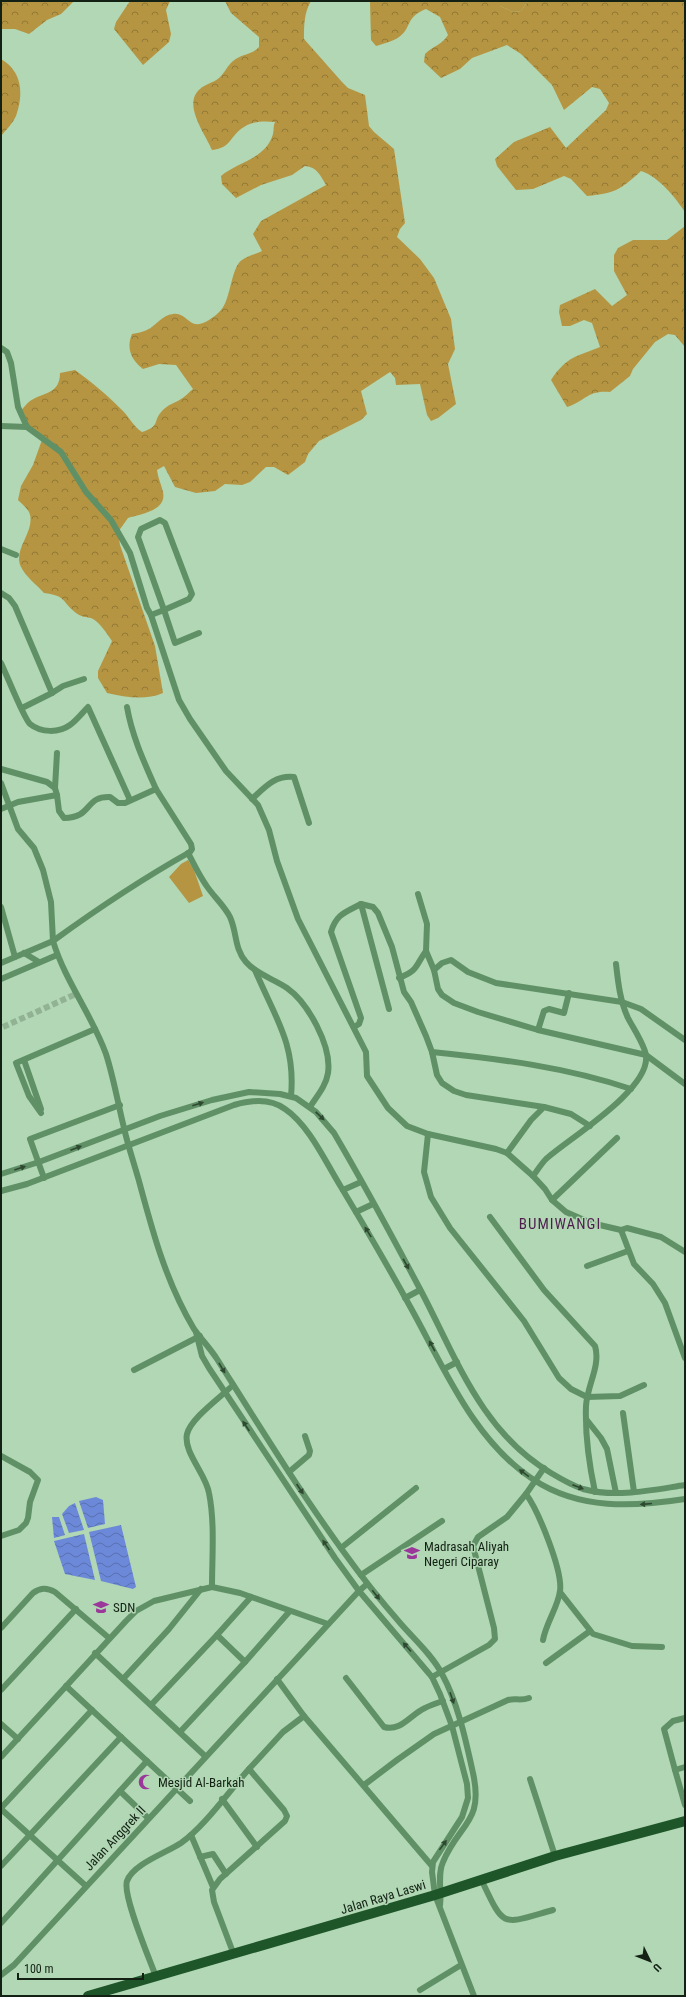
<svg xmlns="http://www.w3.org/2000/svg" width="686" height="1997" font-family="'Roboto Condensed',sans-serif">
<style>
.green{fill:#b59542}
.forest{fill:url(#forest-crowns)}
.water{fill:url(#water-waves)}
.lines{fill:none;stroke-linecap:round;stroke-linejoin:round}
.street-tunnel{stroke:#91b394;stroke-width:6;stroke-dasharray:6 3;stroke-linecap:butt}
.street{stroke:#609166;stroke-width:6}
.primary{stroke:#1e5629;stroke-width:10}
.oneway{fill:#2e4831}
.labels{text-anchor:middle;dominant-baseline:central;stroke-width:3;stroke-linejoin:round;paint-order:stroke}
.poi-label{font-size:13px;fill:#132114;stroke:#b1d7b4;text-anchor:start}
.street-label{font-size:13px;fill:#132114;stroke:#b1d7b4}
.quarter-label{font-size:15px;letter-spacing:1px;fill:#4e1e4e;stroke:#b1d7b4}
</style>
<defs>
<pattern id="forest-crowns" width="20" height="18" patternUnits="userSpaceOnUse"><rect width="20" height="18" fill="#b59542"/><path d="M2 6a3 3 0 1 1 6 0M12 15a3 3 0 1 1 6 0" fill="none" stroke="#927936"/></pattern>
<pattern id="water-waves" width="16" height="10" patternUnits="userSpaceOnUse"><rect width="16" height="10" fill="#6c89d9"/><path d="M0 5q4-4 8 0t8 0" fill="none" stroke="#5870af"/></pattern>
</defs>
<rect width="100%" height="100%" fill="#b1d7b4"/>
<g class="green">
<path d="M 500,1 L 528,1 L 521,11 L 513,12 L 500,6 Z"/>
<path d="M 188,860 L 194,870 L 203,896 L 189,903 L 169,877 L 181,864 Z"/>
</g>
<g class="forest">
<path d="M 1,1 L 74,1 L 61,14 L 47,20 L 29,34 L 15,29 L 1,29 Z"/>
<path d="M 130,1 L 170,1 L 166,10 L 171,34 L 169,42 L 143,65 L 114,29 L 116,22 Z"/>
<path d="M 225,1 L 311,1 C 304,13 304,25 304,39 L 342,82 L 348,88 L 365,95 L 369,126 L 374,132 L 394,149 L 405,223 L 400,229 L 397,237 L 420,259 L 434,278 L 451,319 L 455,349 L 448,364 L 456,404 L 438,418 L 431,421 L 427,415 L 420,384 L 396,385 L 395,378 L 390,372 L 361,391 L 367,414 L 361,420 L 319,441 L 308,454 L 305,462 L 288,475 L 274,467 L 266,467 L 250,482 L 242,485 L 225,484 L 215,491 L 196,493 L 175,487 L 164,466 L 157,470 C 158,478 161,484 163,492 C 167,511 140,514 128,518 L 118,532 L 120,545 L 155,646 L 163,693 C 144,701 126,697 107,693 L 98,678 L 98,671 L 112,641 C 107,634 100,622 91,618 C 86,617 81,617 76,613 C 61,601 67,596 44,593 C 37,585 25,576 21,567 C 12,549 37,530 29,512 C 27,508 22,504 18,500 L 21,486 L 33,465 L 43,437 L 25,426 L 19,412 C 23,409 26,404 30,401 C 44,392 60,394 60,373 L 75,370 C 93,383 108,396 123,411 C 130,418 133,426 142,432 C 161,426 152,422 162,411 C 167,405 175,403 181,399 C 185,397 189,392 193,389 L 176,365 L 159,364 L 143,369 C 131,360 126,348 132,334 C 137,333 143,332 147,330 C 157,325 162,315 173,314 C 189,312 188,333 209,320 C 213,317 218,314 221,310 C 231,299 231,267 242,260 C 247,256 256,254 262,251 L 253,234 L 261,221 L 326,185 C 320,175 317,167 305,166 L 292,175 L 261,185 L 236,198 L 222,184 L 221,176 C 237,162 266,159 273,134 C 274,130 273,126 275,122 C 264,121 253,121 244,127 C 230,135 232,148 212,150 C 205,133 182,104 200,89 C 205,84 213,83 219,78 C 224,74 227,66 233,61 C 241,54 252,55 259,47 L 259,37 L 231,13 Z"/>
<path d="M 370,1 L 500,1 L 500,6 L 513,12 L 521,11 L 528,1 L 685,1 L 685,212 C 675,197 659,177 641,171 C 620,190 616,193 587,196 L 571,179 L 564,176 L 533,189 L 516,190 L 497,166 L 495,159 L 514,142 L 550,127 L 566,148 L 606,110 L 609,103 L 600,89 L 592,87 L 564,110 L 552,85 L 521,54 L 507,45 L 472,58 L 460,69 L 441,78 L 424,62 L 425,54 C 433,46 442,45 448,35 L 440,17 L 426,9 C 405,17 412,28 399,37 C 394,41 383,44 376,46 L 371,40 Z"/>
<path d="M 1,59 C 22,71 24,94 16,116 C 13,123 6,130 1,136 Z"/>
<path d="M 685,226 L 685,347 L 675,335 L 668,334 L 655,342 L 633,369 L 630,376 L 610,392 C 587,390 586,401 567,407 L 551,380 C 567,356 576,357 600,347 L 592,323 L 584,320 L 570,326 L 562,326 L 559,312 L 560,305 L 595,289 L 612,306 L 627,295 L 614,271 L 614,255 L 618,248 L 633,240 L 667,240 Z"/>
</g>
<g class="water">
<path d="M 96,1497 L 103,1500 L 105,1524 L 88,1528 L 79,1501 Z"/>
<path d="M 75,1503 L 84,1530 L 69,1533 L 62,1514 L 69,1506 Z"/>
<path d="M 52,1517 L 59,1517 L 65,1535 L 54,1538 Z"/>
<path d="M 121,1525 L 136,1587 L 133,1589 L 101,1581 L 89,1532 Z"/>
<path d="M 84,1534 L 95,1580 L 65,1574 L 54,1541 Z"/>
</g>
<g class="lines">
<path class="street-tunnel" d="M 3,1027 L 76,994"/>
<g class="street">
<path d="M 1,348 L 7,352 L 11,363 L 18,407 L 27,427 L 61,452 L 86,492 L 111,520 L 130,553 L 147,608 L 151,615 L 179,700 L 190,719 L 226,771 L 258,805 L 269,830 L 277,861 L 298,919 L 366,1052 L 367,1076 L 388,1108 L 407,1126 L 428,1134 L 496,1149 L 507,1153 L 533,1176 L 545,1189 L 552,1200 L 566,1212 L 591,1223 L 621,1230 L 627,1228 L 661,1237 L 685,1252"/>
<path d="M 1,426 L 27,427"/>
<path d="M 160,520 L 165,523 L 192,594 L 189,599 L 164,610 L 138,537 L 141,529 Z"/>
<path d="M 1,549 L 16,555"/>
<path d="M 1,593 L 9,598 L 15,606 L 52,693 L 63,686 L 84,679"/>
<path d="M 151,615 L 164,610 L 175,643 L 199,633"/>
<path d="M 1,663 C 6,673 24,719 30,724 C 41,733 59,733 70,725 C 77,720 82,713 88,707 L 130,800"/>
<path d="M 127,707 C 132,736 144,762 156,789"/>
<path d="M 22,708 L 52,693"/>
<path d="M 1,769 L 47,782 L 55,788 L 57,795"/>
<path d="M 1,783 L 18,829 L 34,848 L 43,870 L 51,902 L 53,941 L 1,963"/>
<path d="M 55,788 L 57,753"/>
<path d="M 252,799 C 265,787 275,775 294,777 L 309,823"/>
<path d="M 1,809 L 18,802 L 57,795 L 59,811 L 64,818 C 93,818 84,796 110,797 L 118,803 L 125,803 L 156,789 L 191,844 L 192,849 L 190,852 C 142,879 97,909 53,941 C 65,981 92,1015 106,1054 C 114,1079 118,1104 124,1128 C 128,1146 134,1163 139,1181 C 153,1233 166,1282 194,1329 C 201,1339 210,1348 217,1359 C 258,1424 298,1489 343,1551 C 361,1576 380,1600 401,1624 C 415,1640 432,1655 442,1674 C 458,1703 466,1741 473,1773 C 484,1823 459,1823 443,1862 C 437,1875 442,1890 440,1905"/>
<path d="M 188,853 C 194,864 199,875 206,885 C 213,896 224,905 230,917 C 237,932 234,948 246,962 C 256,974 274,979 287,988 C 308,1003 332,1046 328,1073 C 326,1086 317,1096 310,1107"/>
<path d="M 418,894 L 427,924 L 426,951"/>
<path d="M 361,904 L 389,1009"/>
<path d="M 1,907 L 15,957"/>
<path d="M 24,953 L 39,962"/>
<path d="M 255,970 C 274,1016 296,1043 291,1096"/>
<path d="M 434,970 L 442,963 L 451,960 L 468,972 L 496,983 L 622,1002 L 641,1009 L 685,1040"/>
<path d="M 399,978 C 419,970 415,966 426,951 L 434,970 L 438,989 L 442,995 L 454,1003 L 478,1012 L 538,1030 L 646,1055 L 685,1084"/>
<path d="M 1,979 L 57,955"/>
<path d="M 354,1027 L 359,1024 L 361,1018 L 331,932 C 336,914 346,912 361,904 L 373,907 L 378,913 L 392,947 L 404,992 L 411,1002 L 426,1036 L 432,1052 L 437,1075 L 442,1083 L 454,1091 L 466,1095 L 544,1107"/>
<path d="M 538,1030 L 544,1011 L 549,1009 L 564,1013 L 569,993"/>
<path d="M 432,1052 C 500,1059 566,1067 631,1089"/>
<path d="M 24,1060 L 41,1109"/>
<path d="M 41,1113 L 29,1096 L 16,1063 L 95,1029"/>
<path d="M 428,1134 L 424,1172 L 431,1197 L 450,1228 L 524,1321 L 559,1378 L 571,1389 L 587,1397 L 620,1396 L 644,1385"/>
<path d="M 507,1153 L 531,1120 L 544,1107 L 571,1114 L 590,1126"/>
<path d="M 1,1174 L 39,1162 L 160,1116 L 212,1100 L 249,1092 L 280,1094 L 296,1098 L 316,1112 L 334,1133 C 364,1184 392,1236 420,1289 C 456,1357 481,1432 551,1473 C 561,1479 571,1485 583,1489 C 616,1498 652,1490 685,1485"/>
<path d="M 533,1176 C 537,1171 541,1164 546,1159 C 568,1139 650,1090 646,1056 C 645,1045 633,1028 628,1018 C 620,1001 618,982 616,964"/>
<path d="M 44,1178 L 30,1139 L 120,1105"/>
<path d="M 343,1190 L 361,1182"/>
<path d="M 1,1191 L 27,1184 L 234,1105 C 251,1100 270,1098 285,1109 C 309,1125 326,1163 341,1187 C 365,1227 389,1268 412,1310 C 445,1370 475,1442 534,1480 C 580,1510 633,1507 685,1499"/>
<path d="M 552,1200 L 617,1138"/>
<path d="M 356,1212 L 373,1204"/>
<path d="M 490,1217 L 544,1290 L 595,1346 C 601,1365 587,1386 586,1406 C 585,1434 589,1464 595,1492"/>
<path d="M 621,1230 L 634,1264 L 653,1284 L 665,1303 L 685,1358"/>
<path d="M 587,1266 L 628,1251"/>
<path d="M 405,1298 L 420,1290"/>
<path d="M 196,1332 L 202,1356 L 209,1368 L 335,1558 L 359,1591 L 432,1677 L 440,1694 L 452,1726 L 467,1784 L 468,1798 L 462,1817 L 433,1862 L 432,1872 L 435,1895 L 474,1996"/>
<path d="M 444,1369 L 457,1362"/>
<path d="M 134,1370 L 200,1336"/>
<path d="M 623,1413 L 634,1492"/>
<path d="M 586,1419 L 601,1438 L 607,1449 L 616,1493"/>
<path d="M 1,1456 L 30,1472 L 38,1480 L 30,1502 L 28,1518 L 26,1523 L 19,1530 L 1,1536"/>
<path d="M 289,1472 L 309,1455 L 310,1451 L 305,1436"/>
<path d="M 341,1548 L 416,1488"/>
<path d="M 361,1575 L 442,1521"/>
<path d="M 212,1587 C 212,1557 215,1523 209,1493 C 206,1474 183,1452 187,1434 C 191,1418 221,1397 233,1385"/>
<path d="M 560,1592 L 593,1634 L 632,1646 L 662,1647"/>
<path d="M 1,1628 L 33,1593 C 40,1588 46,1587 55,1592 L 109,1638"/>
<path d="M 543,1640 C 546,1623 558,1607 560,1591 C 563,1571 538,1510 526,1494 L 544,1468"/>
<path d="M 95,1653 L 205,1756"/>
<path d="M 245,1662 L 289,1612"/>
<path d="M 546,1663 L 590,1631"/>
<path d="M 432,1677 L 489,1645 L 495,1639 L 494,1628 L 473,1546 L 478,1537 L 507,1517 L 526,1494"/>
<path d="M 346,1678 L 384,1727 C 401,1732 411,1714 425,1708 C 430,1705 437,1703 443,1701"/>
<path d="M 123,1679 L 169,1629 L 201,1589"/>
<path d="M 277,1679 L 304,1716"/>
<path d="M 66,1686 L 190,1801"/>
<path d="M 1,1690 L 76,1609"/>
<path d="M 151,1705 L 217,1635"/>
<path d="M 1,1724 L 18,1739"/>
<path d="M 180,1732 L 245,1662 L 217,1635 L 251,1597"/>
<path d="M 1,1757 L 126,1621 L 136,1611 L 154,1601 L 212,1587 L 240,1593 L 328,1624"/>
<path d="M 685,1767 L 675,1770 L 685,1805"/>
<path d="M 675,1770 L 664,1729 L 673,1721 L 685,1718"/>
<path d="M 530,1779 L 555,1856"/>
<path d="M 364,1785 L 397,1760 L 434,1734 L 508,1700 C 515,1698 521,1701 529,1698"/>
<path d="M 120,1791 L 148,1818"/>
<path d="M 222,1799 L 257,1847"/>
<path d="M 1,1808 L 92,1710"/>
<path d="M 1,1809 L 86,1886"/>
<path d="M 191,1835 L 213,1887"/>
<path d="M 200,1857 L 213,1854 L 226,1874"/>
<path d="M 1,1866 L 121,1737"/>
<path d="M 481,1879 C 505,1929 500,1925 553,1910"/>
<path d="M 1,1923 L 147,1761"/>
<path d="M 234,1955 L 214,1902 L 212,1890 L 220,1879 L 285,1821 L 287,1816 L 284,1810 L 249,1769 L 283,1732 L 304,1716 L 432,1866"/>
<path d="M 1,1975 L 14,1965 L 359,1591 L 367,1584"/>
<path d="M 156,1977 C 150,1960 122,1895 127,1881 C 133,1864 166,1853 181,1843 C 205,1826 229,1791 249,1769"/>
<path d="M 420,1990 L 461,1965"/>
</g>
<path class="primary" d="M 88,1996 L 435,1895 L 555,1856 L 685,1821"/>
</g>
<defs><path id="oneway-solid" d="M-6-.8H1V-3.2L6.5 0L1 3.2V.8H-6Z"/></defs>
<g class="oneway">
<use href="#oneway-solid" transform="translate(198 1104) rotate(-17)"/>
<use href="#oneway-solid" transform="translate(320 1116) rotate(44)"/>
<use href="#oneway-solid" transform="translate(76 1148) rotate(-21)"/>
<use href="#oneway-solid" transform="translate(20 1168) rotate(-19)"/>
<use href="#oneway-solid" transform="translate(368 1232) rotate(-122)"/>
<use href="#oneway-solid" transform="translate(406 1264) rotate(61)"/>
<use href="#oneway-solid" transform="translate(432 1346) rotate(-119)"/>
<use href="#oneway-solid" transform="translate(222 1368) rotate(59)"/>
<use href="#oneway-solid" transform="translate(246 1426) rotate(-124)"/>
<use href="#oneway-solid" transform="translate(524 1473) rotate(-144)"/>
<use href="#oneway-solid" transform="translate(578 1487) rotate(21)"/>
<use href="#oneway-solid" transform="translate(300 1489) rotate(56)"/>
<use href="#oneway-solid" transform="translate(646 1504) rotate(175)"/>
<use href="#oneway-solid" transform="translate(326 1545) rotate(-124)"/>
<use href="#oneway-solid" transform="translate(376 1595) rotate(52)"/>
<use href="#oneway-solid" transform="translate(407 1647) rotate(-132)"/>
<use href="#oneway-solid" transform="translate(452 1698) rotate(71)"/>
<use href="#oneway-solid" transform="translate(443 1845) rotate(-54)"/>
</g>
<defs>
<symbol id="school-bare" viewBox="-9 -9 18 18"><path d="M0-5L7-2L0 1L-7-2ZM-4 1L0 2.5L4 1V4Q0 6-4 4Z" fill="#9b369b" stroke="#b1d7b4" stroke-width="2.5" paint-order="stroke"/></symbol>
<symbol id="mosque-bare" viewBox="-9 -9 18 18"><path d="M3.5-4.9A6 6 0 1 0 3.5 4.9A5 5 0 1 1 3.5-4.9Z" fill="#9b369b" stroke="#b1d7b4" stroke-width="2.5" paint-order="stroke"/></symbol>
</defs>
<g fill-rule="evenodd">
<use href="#school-bare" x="401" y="1542" width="22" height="22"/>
<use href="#school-bare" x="90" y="1596" width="22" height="22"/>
<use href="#mosque-bare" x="135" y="1771" width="22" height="22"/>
</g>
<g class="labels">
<g class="poi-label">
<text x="424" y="1546">Madrasah Aliyah<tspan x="424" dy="15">Negeri Ciparay</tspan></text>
<text x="113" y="1607">SDN</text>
<text x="158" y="1782">Mesjid Al-Barkah</text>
</g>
<g class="street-label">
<text transform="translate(115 1838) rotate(-47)">Jalan Anggrek II</text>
<text transform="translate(383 1897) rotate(-17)">Jalan Raya Laswi</text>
</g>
<g class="quarter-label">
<text x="560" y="1224">BUMIWANGI</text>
</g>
</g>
<rect width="686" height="1997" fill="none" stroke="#132114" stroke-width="4"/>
<g transform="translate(650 1961) rotate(133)" stroke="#b1d7b4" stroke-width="3" paint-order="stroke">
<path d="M0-3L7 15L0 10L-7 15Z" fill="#132114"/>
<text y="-6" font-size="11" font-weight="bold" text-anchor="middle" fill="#132114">U</text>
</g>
<path d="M18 1973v6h125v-6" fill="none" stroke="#132114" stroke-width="2"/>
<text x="24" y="1973" font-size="12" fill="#132114" stroke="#b1d7b4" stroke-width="3" paint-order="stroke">100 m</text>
</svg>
